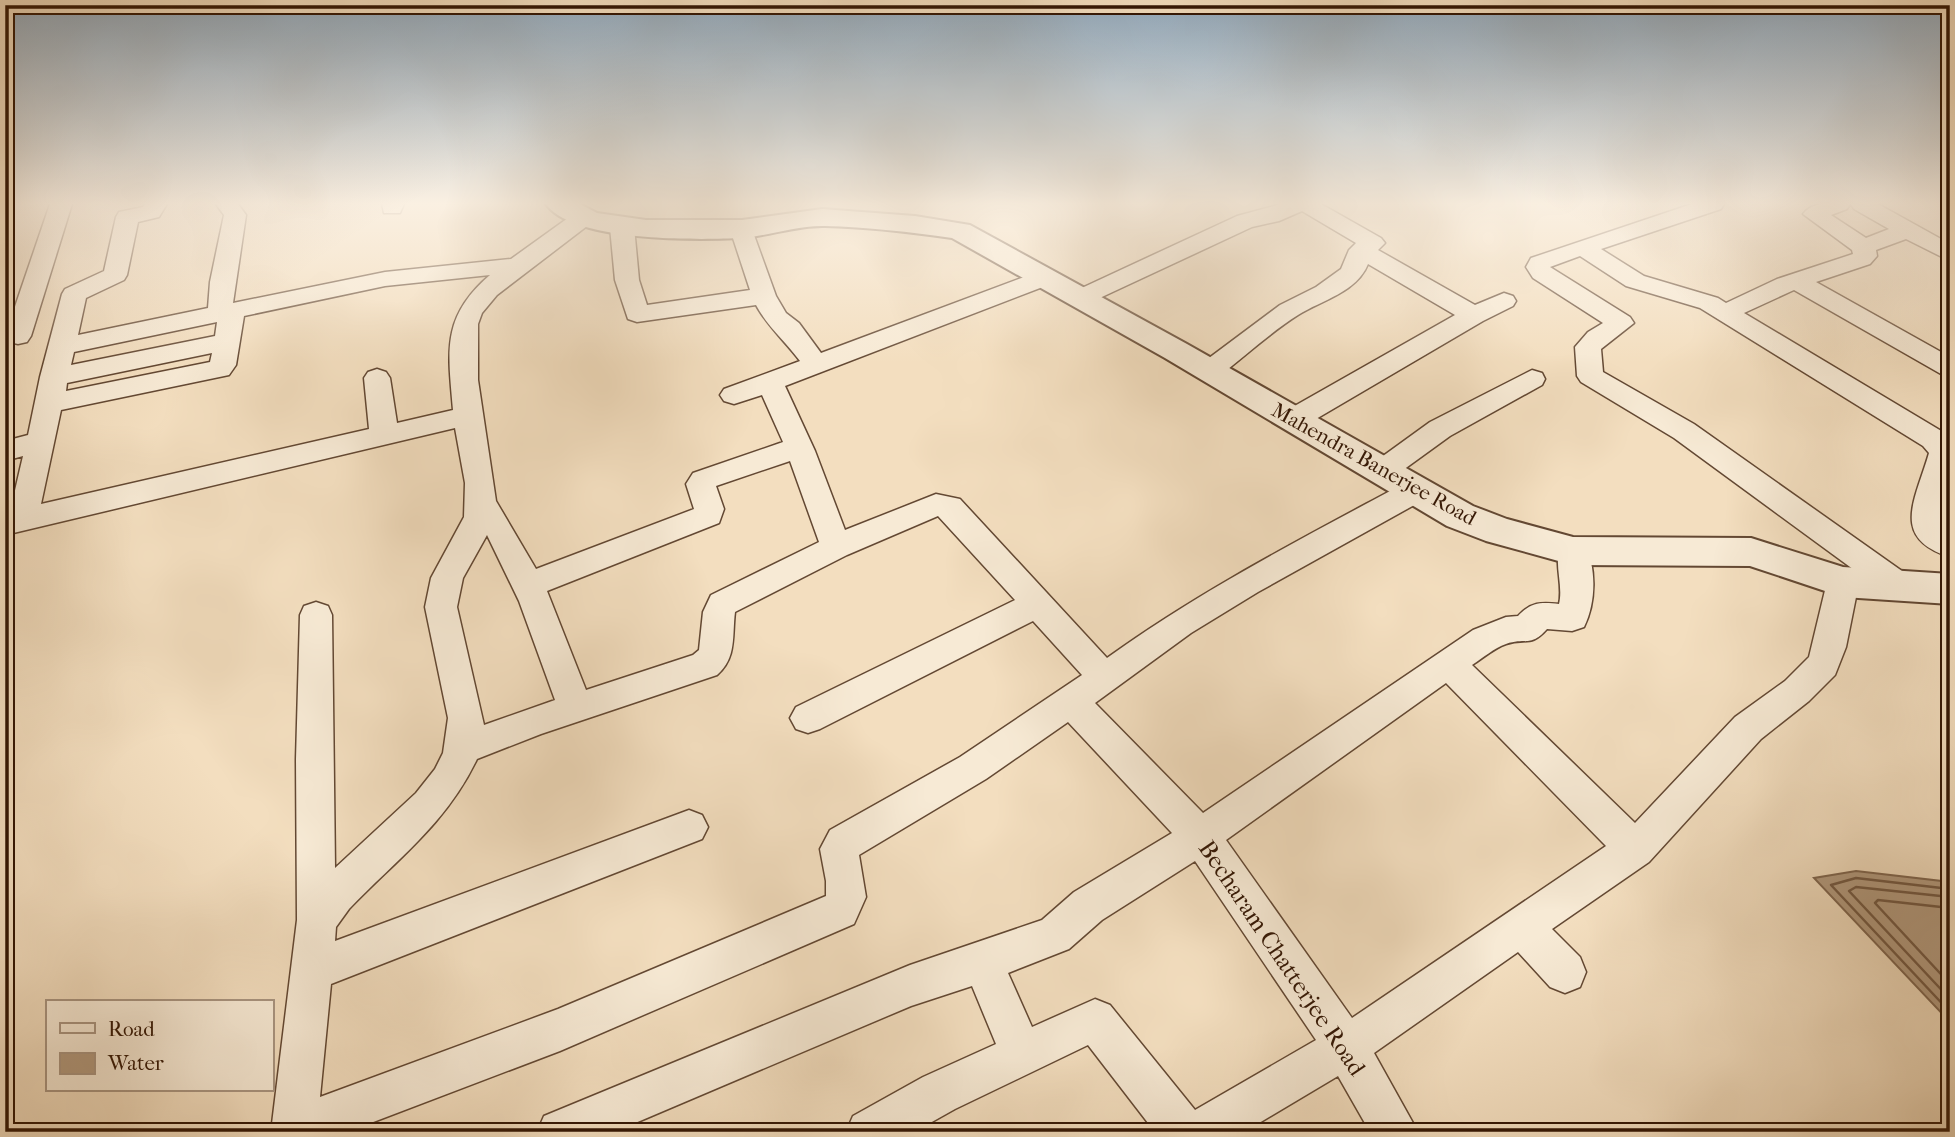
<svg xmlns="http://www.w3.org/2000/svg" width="1955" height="1137" font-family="'IM FELL French Canon',serif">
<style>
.water{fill:#b29a7f;stroke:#7f654e;stroke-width:2}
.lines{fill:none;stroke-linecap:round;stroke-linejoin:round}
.shore{stroke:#725842;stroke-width:2.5}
.minor-casing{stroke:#634833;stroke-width:3}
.tertiary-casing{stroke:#634833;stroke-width:4}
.minor{fill:#f7ead5;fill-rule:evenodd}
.tertiary{fill:#f7ead5;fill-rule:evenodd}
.labels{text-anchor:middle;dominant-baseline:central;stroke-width:5;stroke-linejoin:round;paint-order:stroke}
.street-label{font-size:21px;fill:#331604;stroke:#f7ead5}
.near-street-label{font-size:24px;fill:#331604;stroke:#f7ead5}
</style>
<rect width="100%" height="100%" fill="#f3debf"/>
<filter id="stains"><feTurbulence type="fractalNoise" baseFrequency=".00286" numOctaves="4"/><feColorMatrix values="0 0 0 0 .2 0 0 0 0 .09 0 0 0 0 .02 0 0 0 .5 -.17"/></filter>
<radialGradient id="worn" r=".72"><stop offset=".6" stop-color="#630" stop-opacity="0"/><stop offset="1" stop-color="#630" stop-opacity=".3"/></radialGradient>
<path class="water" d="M 1856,871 L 1950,882 L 1950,1022 L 1814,878 Z"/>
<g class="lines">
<g class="shore">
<path d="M 1950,889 L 1856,878 L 1831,885 L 1950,1012"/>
<path d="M 1950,897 L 1856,887 L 1849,891 L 1950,999"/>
<path d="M 1950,908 L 1878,900 L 1875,903 L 1950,984"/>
</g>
<defs>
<g id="minor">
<path d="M 50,204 L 72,204 L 31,336 L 27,342 L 18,344 L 9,342 L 5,336 Z"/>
<path d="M 145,204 L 167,204 L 159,217 L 138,222 L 127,275 L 124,280 L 86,298 L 78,335 L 208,308 L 210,282 L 224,215 L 216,204 L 238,204 L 246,215 L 233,303 L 385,272 L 511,259 L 575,213 L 591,213 L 594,218 L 591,223 L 497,295 L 482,313 L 478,324 L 478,380 L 496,501 L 536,569 L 694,509 L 686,484 L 693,473 L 783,442 L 762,395 L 734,404 L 724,401 L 720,395 L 724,389 L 800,361 C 785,341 767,326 756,305 L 637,322 L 628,319 L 615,280 L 610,227 L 614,222 L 630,222 L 634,227 L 639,280 L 647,305 L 750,290 L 730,229 L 734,224 L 750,224 L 776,296 L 786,313 L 799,323 L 821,353 L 1035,273 L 1044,271 L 1053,273 L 1056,278 L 1053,283 L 785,386 L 815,451 L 845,530 L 936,494 L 960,499 L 1107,658 C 1201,590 1303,538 1405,483 L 1415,480 L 1425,483 L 1430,491 L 1425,499 L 1258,592 L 1191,633 L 1095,703 L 1203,813 L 1473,630 L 1506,617 L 1518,616 C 1531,602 1541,602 1559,604 C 1564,584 1552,561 1562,543 L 1573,539 L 1584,543 C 1597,567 1596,603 1584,627 L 1572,631 L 1547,629 C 1530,648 1526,637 1506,644 C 1494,648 1483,658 1472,665 L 1635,823 L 1735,717 L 1785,681 L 1809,657 L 1827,582 L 1832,573 L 1843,570 L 1854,573 L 1859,582 L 1846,647 L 1835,675 L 1809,701 L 1761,739 L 1649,862 L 1552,929 L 1580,957 L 1586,972 L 1580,987 L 1565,993 L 1550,987 L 1518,952 L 1374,1053 L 1418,1132 L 1370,1132 L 1338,1076 L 1244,1132 L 1155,1132 L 1088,1045 L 955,1109 L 914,1132 L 846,1132 L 853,1116 L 923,1077 L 996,1044 L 972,986 L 911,1006 L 614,1132 L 537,1132 L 544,1116 L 910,965 L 1042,920 L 1074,892 L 1172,833 L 1068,722 L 986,779 L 859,855 L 866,897 L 854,924 L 560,1051 L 347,1132 L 271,1132 L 297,920 L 296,759 L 300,615 L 304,606 L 316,602 L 328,606 L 332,615 L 335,868 L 416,793 L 435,769 L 443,753 L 448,718 L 425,607 L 431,578 L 464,517 L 465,483 L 455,428 L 5,535 L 5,513 L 10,512 L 23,456 L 5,461 L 5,441 L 28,435 L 40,377 L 62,294 L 65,289 L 104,271 L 116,217 L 119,212 L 143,207 ZM 490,275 C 441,317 448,351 453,410 L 397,423 L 390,378 L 386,372 L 377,369 L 368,372 L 364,378 L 369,429 L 41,504 L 61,410 L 229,375 L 236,365 L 244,316 L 385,286 ZM 217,322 L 215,336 L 71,365 L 74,352 ZM 212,353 L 210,362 L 66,391 L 67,383 ZM 790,461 L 819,542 L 711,595 L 703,612 L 699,650 L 693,655 L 586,690 L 547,591 L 719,523 L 724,509 L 716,486 ZM 938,516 L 1015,600 L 796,707 L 790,718 L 796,729 L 808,733 L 820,729 L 1033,621 L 1082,675 L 960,757 L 830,830 L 820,849 L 826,881 L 826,896 L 558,1009 L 320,1097 L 331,984 L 702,839 L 708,827 L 702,815 L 689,810 L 335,941 L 336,927 L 349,909 C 397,859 446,824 477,759 L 541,734 L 717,675 C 737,658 732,635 735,612 L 847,555 ZM 487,535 L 519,601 L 555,700 L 484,725 L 457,607 L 463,578 ZM 1446,683 L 1606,846 L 1352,1018 L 1226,840 ZM 1195,861 L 1316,1040 L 1195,1110 L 1110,1005 L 1095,999 L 1032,1027 L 1008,973 L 1069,949 L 1102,920 Z"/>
<path d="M 382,204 L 404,204 L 400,213 L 384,213 Z"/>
<path d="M 1281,204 L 1321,204 L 1381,238 L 1385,243 L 1378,250 L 1475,305 L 1504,293 L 1513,296 L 1516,301 L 1513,306 L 1483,321 L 1304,426 L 1294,428 L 1284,426 L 1280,419 L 1284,412 L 1455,315 L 1368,264 C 1357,292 1322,300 1298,315 C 1271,332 1245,356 1219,376 L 1210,379 L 1201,376 L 1197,370 L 1201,364 L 1280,305 L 1316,287 L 1341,269 L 1349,250 L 1356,243 L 1302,211 L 1279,221 L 1252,227 L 1089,303 L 1080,306 L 1071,303 L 1068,298 L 1071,293 L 1237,216 Z"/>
<path d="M 1692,204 L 1724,204 L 1721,209 L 1601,249 L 1644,276 L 1718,298 L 1726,303 L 1777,279 L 1853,254 L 1852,250 L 1803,214 C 1813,200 1834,204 1850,204 L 1847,209 L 1831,215 L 1866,238 L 1889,229 L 1854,209 L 1851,204 L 1878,204 L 1950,244 L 1950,261 L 1906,239 L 1876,250 L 1877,256 L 1870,264 L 1816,282 L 1950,357 L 1950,377 L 1941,374 L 1794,290 L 1744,313 L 1943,432 L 1950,439 L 1950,484 L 1940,522 L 1950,530 L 1950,557 C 1889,538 1916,499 1929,453 L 1923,446 L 1700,308 L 1626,286 L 1580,256 L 1550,267 L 1630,317 L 1634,323 L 1601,349 L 1603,372 L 1694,424 L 1909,576 L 1914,585 L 1909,594 L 1898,597 L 1887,594 L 1674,438 L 1581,382 L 1577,376 L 1575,347 L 1588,332 L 1603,323 L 1533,278 L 1526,267 L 1531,258 Z"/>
<path d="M 1532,370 L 1542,373 L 1545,379 L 1542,385 L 1450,436 L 1392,478 L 1382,481 L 1372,478 L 1367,471 L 1372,464 L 1430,422 Z"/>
</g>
<path id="tertiary" d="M 546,204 L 580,204 L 597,213 L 646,220 L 742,220 L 822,209 L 915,216 L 970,225 L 1187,344 L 1473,506 L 1507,519 L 1573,537 L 1751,538 L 1843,567 L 1950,574 L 1950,604 L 1843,597 L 1750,566 L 1573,565 L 1486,541 L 1447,526 L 1165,358 L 952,238 C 910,232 867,227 825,226 C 797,225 769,236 741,238 C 697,240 573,242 546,204 Z"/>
</defs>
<use href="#minor" class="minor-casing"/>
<use href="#tertiary" class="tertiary-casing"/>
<use href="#minor" class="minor"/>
<use href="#tertiary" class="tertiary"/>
</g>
<linearGradient id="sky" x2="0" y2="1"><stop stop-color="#92aabe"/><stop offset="0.56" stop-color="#faf0e2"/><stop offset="1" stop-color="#faf0e2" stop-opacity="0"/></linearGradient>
<rect width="1955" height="363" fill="url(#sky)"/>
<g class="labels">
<g class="street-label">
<text transform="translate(1374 464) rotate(29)">Mahendra Banerjee Road</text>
</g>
<g class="near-street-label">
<text transform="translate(1282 958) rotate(56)">Becharam Chatterjee Road</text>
</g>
</g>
<rect width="1955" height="1137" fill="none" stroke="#f3debf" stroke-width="28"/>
<rect x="7" y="7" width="1941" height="1123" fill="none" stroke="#331604" stroke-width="3.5"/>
<rect x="14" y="14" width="1927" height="1109" fill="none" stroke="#331604" stroke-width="2"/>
<rect x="46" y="1000" width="228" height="91" fill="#f7ead5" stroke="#a99581" stroke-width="2"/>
<rect x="60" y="1023" width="35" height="10" fill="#f7ead5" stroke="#a99581" stroke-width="2"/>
<text x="108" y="1036" font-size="21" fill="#331604">Road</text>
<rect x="60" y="1053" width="35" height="21" fill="#b29a7f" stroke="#a99581" stroke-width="2"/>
<text x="108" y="1070" font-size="21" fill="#331604">Water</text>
<rect width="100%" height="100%" filter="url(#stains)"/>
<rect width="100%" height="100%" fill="url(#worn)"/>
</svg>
